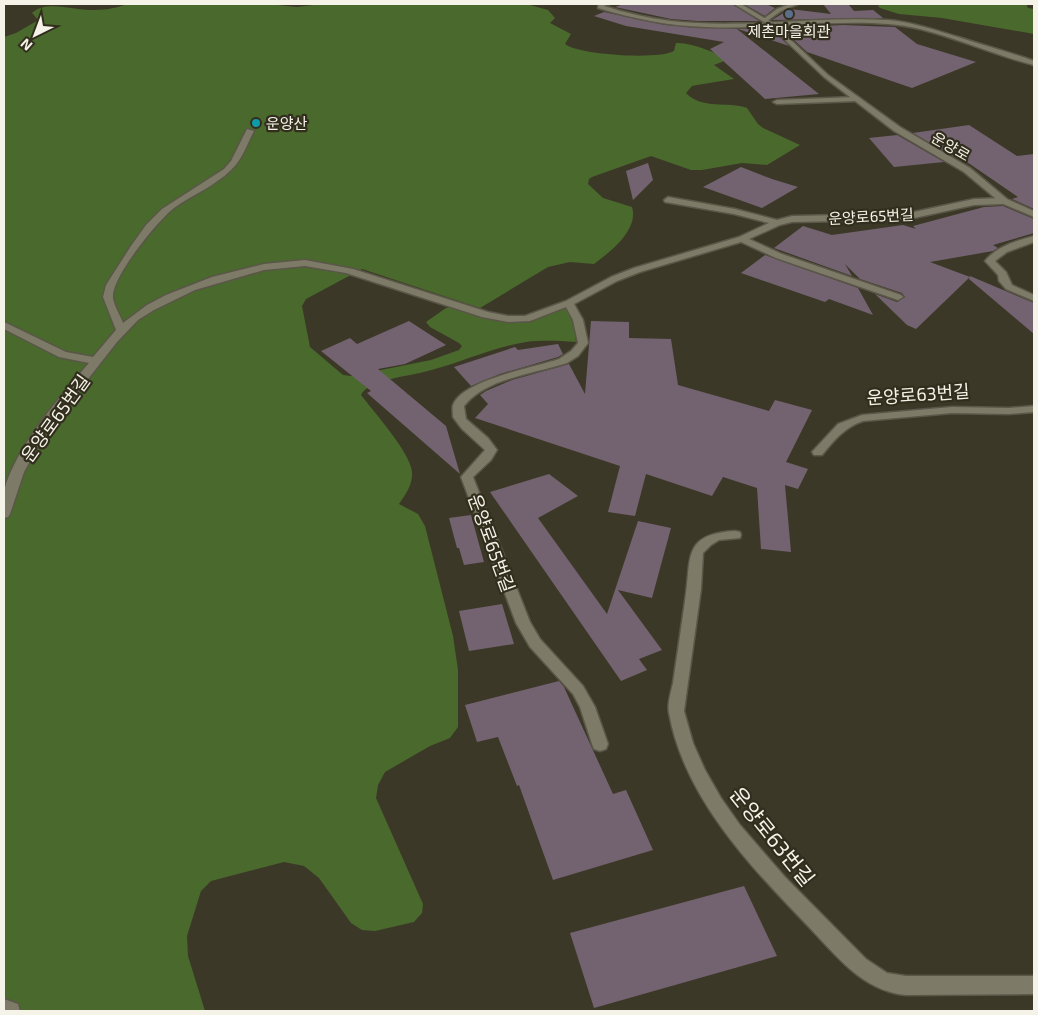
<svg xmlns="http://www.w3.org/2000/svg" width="1038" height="1015" font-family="'Exo 2','Noto Sans KR',sans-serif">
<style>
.forest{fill:#4a692d}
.building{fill:#736370}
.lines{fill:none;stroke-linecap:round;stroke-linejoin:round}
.lane-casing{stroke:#5a5648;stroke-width:3}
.street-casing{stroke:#5a5648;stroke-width:3}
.lane{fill:#7e7a68;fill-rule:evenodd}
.street{fill:#7e7a68;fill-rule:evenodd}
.service-dot{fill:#5c6f8a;stroke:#322e1e;stroke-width:2}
.culture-dot{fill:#0f9aa8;stroke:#322e1e;stroke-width:2}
.labels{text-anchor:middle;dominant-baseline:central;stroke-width:4.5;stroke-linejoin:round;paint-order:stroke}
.far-poi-label{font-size:15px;fill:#f5f2e8;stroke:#322e1e}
.far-street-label{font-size:15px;fill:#f5f2e8;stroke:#322e1e}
.street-label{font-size:18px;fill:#f5f2e8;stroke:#322e1e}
.near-street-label{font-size:21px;fill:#f5f2e8;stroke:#322e1e}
</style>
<rect width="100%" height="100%" fill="#3c3827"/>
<g class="forest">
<path d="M 127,4 L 268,4 L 297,7 L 322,4 L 526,4 L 548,10 L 555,18 L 550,23 L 571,34 L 565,44 C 578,55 659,60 674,51 L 676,43 C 692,42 713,53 730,58 L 727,60 L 714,65 L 734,79 L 697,85 L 692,86 L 686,93 C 702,110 728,101 747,108 L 758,124 L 763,128 L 800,145 L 767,165 L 742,163 L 702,170 L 691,170 L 651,156 L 592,177 L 589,179 L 588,184 L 603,198 L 632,207 C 639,230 610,252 594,264 L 570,262 L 548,267 L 480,308 L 362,269 L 306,299 L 302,306 L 310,347 L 343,375 L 351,376 L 431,360 L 459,350 L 462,346 L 459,343 L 430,327 L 426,322 L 446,308 L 452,307 L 504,322 L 530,320 L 565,308 C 573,318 575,330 576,342 C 559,341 543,340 526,342 C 490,348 456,365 420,373 C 407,376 366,381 361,395 C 373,411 411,453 412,472 C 413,484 406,494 399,504 L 418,514 L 425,526 L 453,636 L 458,670 L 458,727 L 450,738 L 430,746 L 385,772 L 378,785 L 376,798 L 423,904 L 422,913 L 414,922 L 375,931 L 362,930 L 351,923 L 319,878 L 304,866 L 284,862 L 211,881 L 201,891 L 187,936 L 188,956 L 205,1011 L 4,1011 L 4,37 L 16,33 L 35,22 L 38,20 L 32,13 C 46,0 72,10 89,10 C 103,10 115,9 127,4 Z"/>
<path d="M 880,4 L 1026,4 L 1028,8 L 1034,9 L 1034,34 L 942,18 L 899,14 L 880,8 L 878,6 Z"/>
</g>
<g class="building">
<path d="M 624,4 L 732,4 L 759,21 L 698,21 L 671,19 L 615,7 Z"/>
<path d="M 744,4 L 766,4 L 775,8 L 765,16 Z"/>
<path d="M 823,4 L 848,4 L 854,11 L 873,10 L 883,18 L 772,20 L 790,9 L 831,14 Z"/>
<path d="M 604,12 L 665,25 L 737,29 L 819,94 L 765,99 L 710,49 L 724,42 L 626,26 L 594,16 Z"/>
<path d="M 843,25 L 895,27 L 917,44 L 976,62 L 912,88 L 807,52 L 781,28 Z"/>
<path d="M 770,28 L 789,46 L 738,29 L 752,29 Z"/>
<path d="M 969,125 L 1017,156 L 1034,154 L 1034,209 L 1012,199 L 1018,197 L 964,160 L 961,161 L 913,133 Z"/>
<path d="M 897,135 L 944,162 L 894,167 L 869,138 Z"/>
<path d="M 648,163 L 653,180 L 633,200 L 626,171 Z"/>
<path d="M 741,167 L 772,179 L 798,187 L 762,208 L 703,187 Z"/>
<path d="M 1003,206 L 1034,219 L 1034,233 L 993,245 L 998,248 L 993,251 L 930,262 L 970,277 L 916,329 L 907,325 L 875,294 L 897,302 L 905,297 L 902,293 L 860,279 L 845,264 L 852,276 L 774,248 L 803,226 L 832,235 L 903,225 L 916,229 L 913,226 L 984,207 Z"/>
<path d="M 765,255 L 858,288 L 873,315 L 829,299 L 825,302 L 741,273 Z"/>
<path d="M 970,276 L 1034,303 L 1034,334 L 969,279 Z"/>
<path d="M 409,321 L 446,345 L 405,364 L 378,369 L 446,426 L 460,474 L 367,393 L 371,391 L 321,351 L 350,338 L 357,344 Z"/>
<path d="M 591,321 L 629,322 L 629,338 L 671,339 L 678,385 L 769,411 L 775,400 L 812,410 L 786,462 L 808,469 L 798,489 L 785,485 L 791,552 L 761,549 L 757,488 L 723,477 L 712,496 L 646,474 L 635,516 L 608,512 L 620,466 L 475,418 L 488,404 L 480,395 L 486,391 L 512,380 L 569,364 L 585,394 Z"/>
<path d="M 558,344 L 563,354 L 558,357 L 500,374 L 471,386 L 454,367 L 515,347 L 518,350 Z"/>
<path d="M 549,474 L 578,496 L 538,518 L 607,614 L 638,521 L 671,528 L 652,598 L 618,590 L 662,650 L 639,659 L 647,670 L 621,681 L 490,492 Z"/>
<path d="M 471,515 L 484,562 L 464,565 L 459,548 L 457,548 L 449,518 Z"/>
<path d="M 502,604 L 514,644 L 469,651 L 459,611 Z"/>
<path d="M 559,681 L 564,687 L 613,794 L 626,790 L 653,850 L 553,880 L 519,785 L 517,786 L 498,737 L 477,742 L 465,705 Z"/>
<path d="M 744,886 L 777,956 L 594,1008 L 570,933 Z"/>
</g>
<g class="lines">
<defs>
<g id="lane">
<path d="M 599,4 L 609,4 L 604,6 C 626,13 648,18 671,21 C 743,29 815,16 888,20 C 912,22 935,30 958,37 C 983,45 1009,52 1034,61 L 1034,65 C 988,54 935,27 888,24 C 828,19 767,30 706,27 C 669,26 634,19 598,8 Z"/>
<path d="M 790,4 L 798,4 L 781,11 L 767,21 L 762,20 L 777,9 Z"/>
<path d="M 855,97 L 859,99 L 858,101 L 777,104 L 773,102 L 777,100 Z"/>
<path d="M 247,129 L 254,131 C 247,144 242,160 231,170 C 215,186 192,195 174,208 C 158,220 110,279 113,298 C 114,306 120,315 123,323 L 147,305 L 166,295 L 212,277 L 264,264 L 305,260 L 353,269 L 488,312 L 508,316 L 525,316 L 566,301 L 611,277 L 634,268 L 739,237 L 769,223 L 734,214 L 665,202 L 664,200 L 668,197 L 735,209 L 777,220 L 792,216 L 893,214 L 914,212 L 974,199 L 1004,198 L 1008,201 L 1004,204 L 974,205 L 914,218 L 893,220 L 792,222 L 780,225 L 749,239 L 782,254 L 901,295 L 903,297 L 898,300 L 776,258 L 741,242 L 640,272 L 617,281 L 574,304 L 583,320 L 588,343 L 578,356 L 567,363 C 534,374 486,378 464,406 L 466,419 L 488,438 L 497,450 L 491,460 L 473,477 L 530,622 L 540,639 L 583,686 L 595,707 L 608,744 L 606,749 L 600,751 L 594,749 L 592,744 L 580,707 L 573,694 L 530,647 L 516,623 L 461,477 L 485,450 L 462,429 L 453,417 C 453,414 452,408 453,405 C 462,380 536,367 559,359 L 571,351 L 578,343 L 573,320 L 566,307 L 530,321 L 508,322 L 482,317 L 346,273 L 305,266 L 264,270 L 195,290 L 154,310 L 138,320 L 117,342 L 45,434 L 24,472 L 10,514 L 8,517 L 4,518 C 4,510 2,499 4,491 C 15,448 60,397 89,363 L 59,357 L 4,329 L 4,322 L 66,352 L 93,357 L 116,330 L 103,297 L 106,285 L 131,246 L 146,225 L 162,209 L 224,169 L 231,161 Z"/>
<path d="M 1034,236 L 1034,242 L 1007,252 L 995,261 L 1006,272 L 1012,285 L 1034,295 L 1034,301 L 1006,289 L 999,281 L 998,275 L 985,261 C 997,246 1016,241 1034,236 Z"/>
<path d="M 1034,406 L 1034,412 L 1009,414 L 952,413 L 863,421 C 845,427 834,440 822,455 L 814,455 L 812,452 L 838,424 L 862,415 L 952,407 L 1009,408 Z"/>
<path d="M 735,531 L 740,532 L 741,535 L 740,538 L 719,540 L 711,545 L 703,553 L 701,589 L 684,711 L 693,743 L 705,770 L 721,798 L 740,825 L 785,877 L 866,959 L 887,973 L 906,976 L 1034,976 L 1034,994 L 906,995 C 862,991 836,955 807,925 C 750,866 684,797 669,713 C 667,704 671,692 673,683 C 677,656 681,629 685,601 C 692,559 681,534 735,531 Z"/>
<path d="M 4,999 L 18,1004 L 20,1011 L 4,1011 Z"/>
</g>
<path id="street" d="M 734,4 L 741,4 L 773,23 L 828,75 L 900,127 L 970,168 L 1007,199 L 1034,211 L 1034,217 L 1001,203 L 964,172 L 894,131 L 824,77 L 769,25 Z"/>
</defs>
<use href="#lane" class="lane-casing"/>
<use href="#street" class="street-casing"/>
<use href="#lane" class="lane"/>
<use href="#street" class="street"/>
</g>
<circle class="service-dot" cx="789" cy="14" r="5"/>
<circle class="culture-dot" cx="256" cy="123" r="5"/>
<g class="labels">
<g class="far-poi-label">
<text x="789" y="31">제촌마을회관</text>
<text x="266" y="123" text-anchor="start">운양산</text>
</g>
<g class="far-street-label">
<text transform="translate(951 146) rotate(30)">운양로</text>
<text transform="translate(871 216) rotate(-3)">운양로65번길</text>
</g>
<g class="street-label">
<text transform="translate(918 394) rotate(-4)">운양로63번길</text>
<text transform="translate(55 418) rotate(-54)">운양로65번길</text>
<text transform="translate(492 543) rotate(70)">운양로65번길</text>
</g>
<g class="near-street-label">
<text transform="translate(773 836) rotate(51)">운양로63번길</text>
</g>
</g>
<rect width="1038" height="1015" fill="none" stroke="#f5f2e8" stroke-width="10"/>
<g transform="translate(35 35) rotate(222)" stroke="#322e1e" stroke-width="4" paint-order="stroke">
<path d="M0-4L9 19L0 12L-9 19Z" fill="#f5f2e8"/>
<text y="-8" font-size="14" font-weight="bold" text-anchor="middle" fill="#f5f2e8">N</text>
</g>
</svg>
